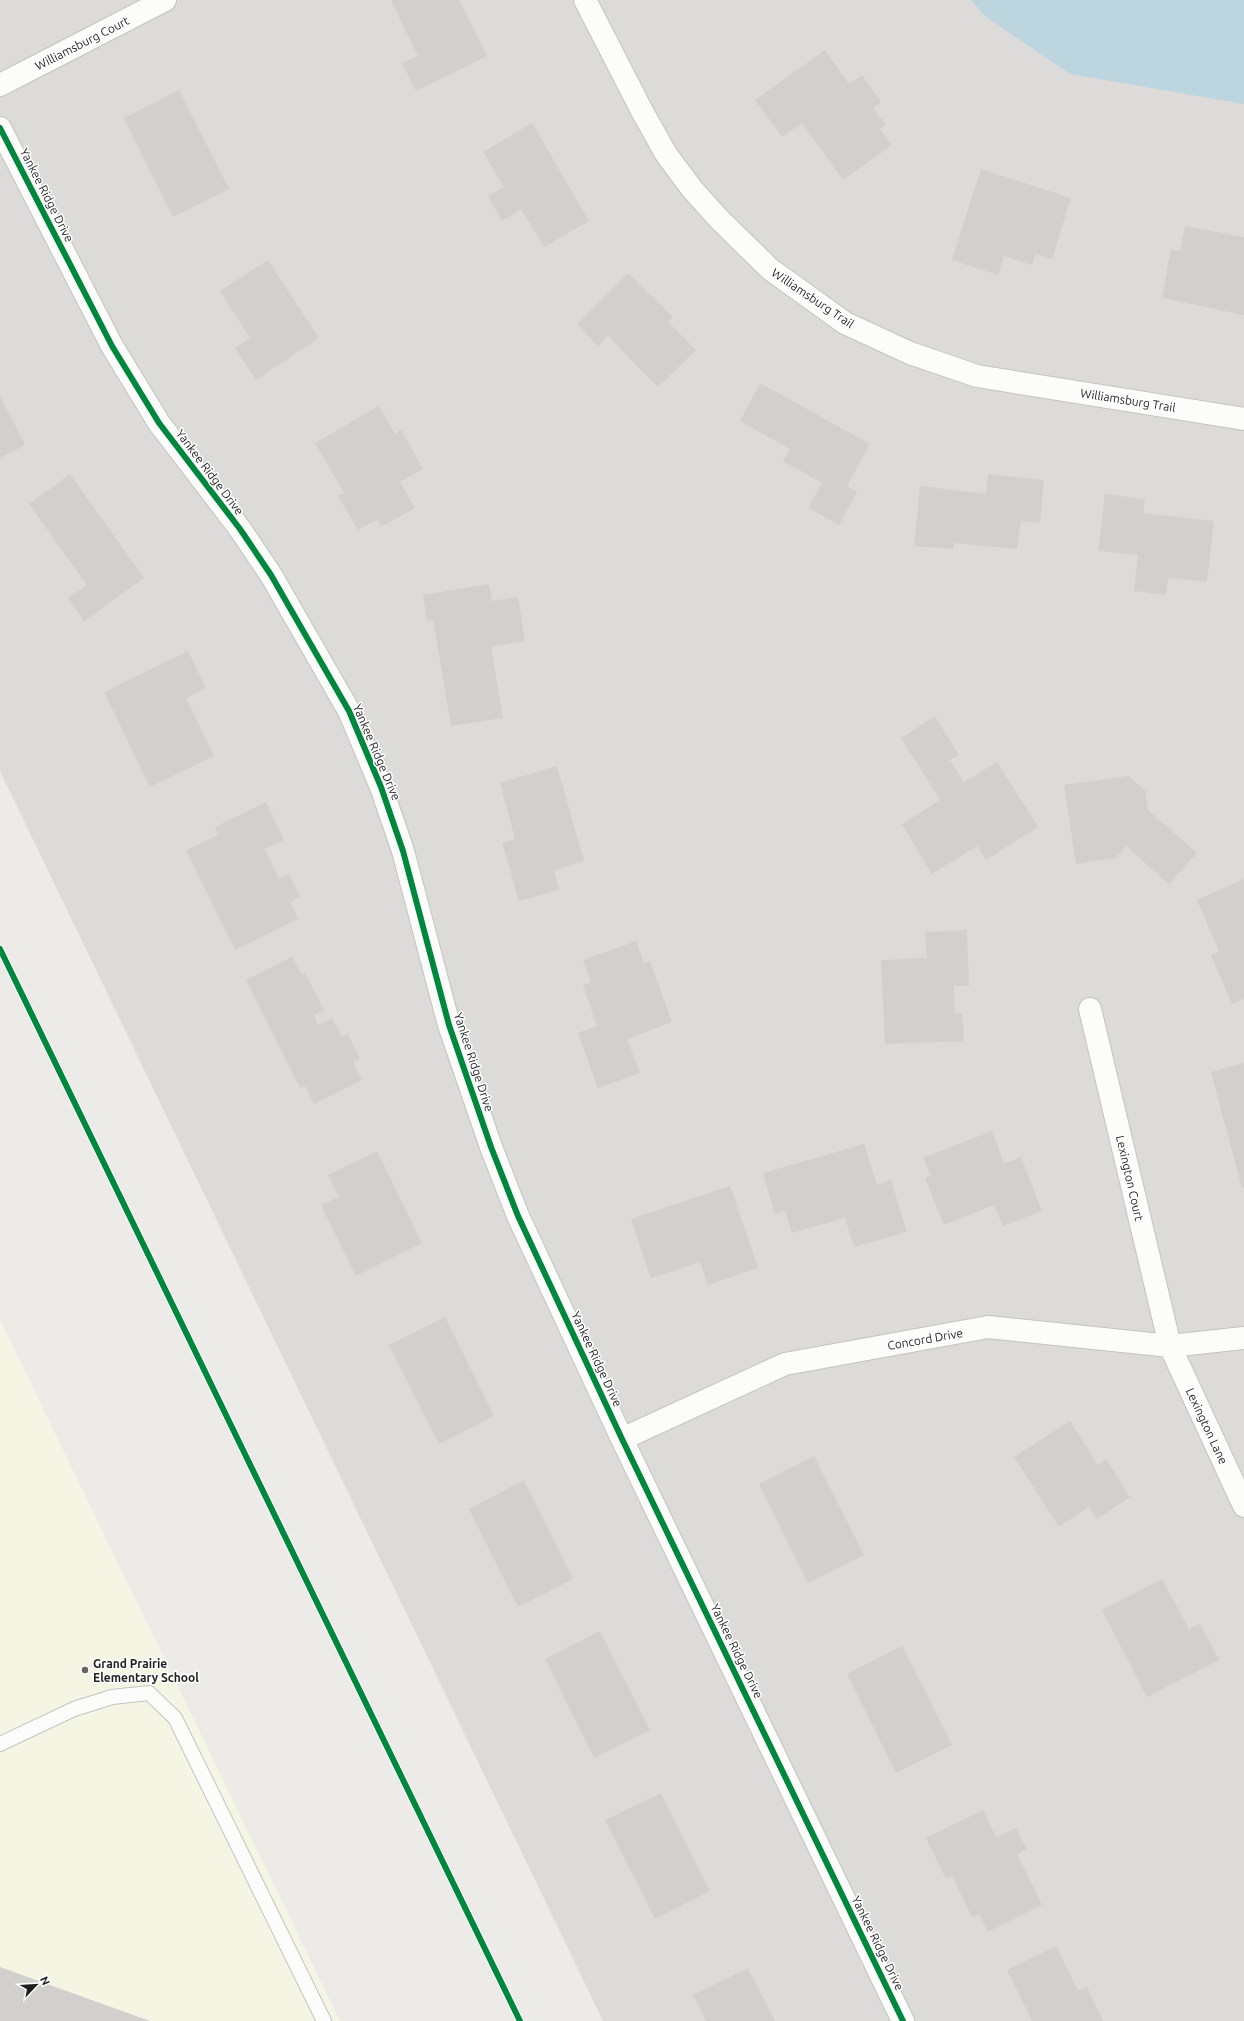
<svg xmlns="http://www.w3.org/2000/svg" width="1244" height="2021" font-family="Ubuntu,sans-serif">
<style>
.residential{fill:#dcdbd9}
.education{fill:#f5f5e3}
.water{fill:#bcd5df}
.building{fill:#d2d0cd}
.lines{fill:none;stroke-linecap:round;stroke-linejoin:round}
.service-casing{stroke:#c4c3c2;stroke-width:16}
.minor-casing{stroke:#c4c3c2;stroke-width:24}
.service{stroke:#fcfcfb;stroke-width:14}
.minor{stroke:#fcfcfb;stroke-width:22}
.cycleway-casing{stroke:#fff;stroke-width:8}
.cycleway{stroke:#00873e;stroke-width:6}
.poi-dot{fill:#676665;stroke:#fff;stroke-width:1.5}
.labels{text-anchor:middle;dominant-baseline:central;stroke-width:3;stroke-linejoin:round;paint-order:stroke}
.street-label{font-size:12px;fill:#1f1f1f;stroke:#fff}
.poi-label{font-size:12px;font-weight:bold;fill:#1f1f1f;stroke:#fff;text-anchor:start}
</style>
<rect width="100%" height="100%" fill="#edebe7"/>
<path class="residential" d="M 0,0 L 1244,0 L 1244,2021 L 603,2021 L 0,771 Z"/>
<path class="education" d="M 0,1320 L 340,2021 L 0,2021 Z"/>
<path class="water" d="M 971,0 L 1244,0 L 1244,104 L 1070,74 L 986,17 Z"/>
<g class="building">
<path d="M 391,0 L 459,0 L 487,56 L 416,91 L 402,63 L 418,56 Z"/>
<path d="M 825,50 L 849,84 L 862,75 L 881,102 L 873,108 L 886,125 L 880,129 L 892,145 L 843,180 L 802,123 L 782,137 L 755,100 Z"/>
<path d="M 179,90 L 229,189 L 173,217 L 124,118 Z"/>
<path d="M 532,123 L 589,221 L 544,247 L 521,209 L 502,221 L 488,196 L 504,187 L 483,152 Z"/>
<path d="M 981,169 L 1071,198 L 1052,259 L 1035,254 L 1032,265 L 1004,256 L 998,275 L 952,260 Z"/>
<path d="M 1185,226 L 1244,237 L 1244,315 L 1162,298 L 1171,249 L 1180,251 Z"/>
<path d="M 268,260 L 319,338 L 256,380 L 235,348 L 250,338 L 220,291 Z"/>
<path d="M 628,273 L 673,317 L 668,322 L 696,350 L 658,387 L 608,336 L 598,346 L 577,324 Z"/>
<path d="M 760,383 L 870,444 L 847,486 L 857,492 L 839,525 L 808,508 L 822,483 L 783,461 L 790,449 L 740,421 Z"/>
<path d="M 0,396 L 25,445 L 0,458 Z"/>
<path d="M 379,406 L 395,434 L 401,430 L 423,469 L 400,482 L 415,508 L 381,527 L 377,520 L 358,530 L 338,496 L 344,493 L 315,443 Z"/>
<path d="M 70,474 L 144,578 L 84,621 L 68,598 L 87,585 L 29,504 Z"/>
<path d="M 988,474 L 1044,480 L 1040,523 L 1021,521 L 1017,549 L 954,543 L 954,549 L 914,546 L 920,486 L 986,494 Z"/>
<path d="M 1105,494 L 1145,499 L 1143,513 L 1214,521 L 1207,582 L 1168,578 L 1166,595 L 1134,591 L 1138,555 L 1098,551 Z"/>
<path d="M 489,584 L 492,601 L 518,597 L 525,641 L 491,647 L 503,718 L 451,726 L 433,620 L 427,621 L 423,595 Z"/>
<path d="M 188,651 L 206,688 L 186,698 L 214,756 L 150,787 L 104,692 Z"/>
<path d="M 935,716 L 959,755 L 950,760 L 964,782 L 997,762 L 1038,827 L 986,860 L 977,846 L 932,874 L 902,824 L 940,800 L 901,738 Z"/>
<path d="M 557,766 L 584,861 L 554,870 L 559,890 L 519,901 L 502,843 L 515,839 L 500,783 Z"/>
<path d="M 1128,776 L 1145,790 L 1148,810 L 1197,853 L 1169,884 L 1126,846 L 1116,858 L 1076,864 L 1064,785 Z"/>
<path d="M 266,802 L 284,840 L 265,849 L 279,879 L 289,874 L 300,897 L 290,902 L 298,919 L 235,950 L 186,850 L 218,835 L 215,827 Z"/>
<path d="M 1244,879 L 1244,999 L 1232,1004 L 1211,955 L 1219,951 L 1197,900 Z"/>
<path d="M 967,930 L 969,986 L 954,986 L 955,1013 L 962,1013 L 964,1041 L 885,1044 L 881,960 L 927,958 L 925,932 Z"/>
<path d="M 636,941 L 644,963 L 650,961 L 672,1022 L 627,1039 L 640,1073 L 598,1088 L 578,1033 L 597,1026 L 583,985 L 591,982 L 583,960 Z"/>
<path d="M 292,957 L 302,975 L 305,973 L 324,1010 L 314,1015 L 318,1025 L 332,1018 L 342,1037 L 348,1034 L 360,1059 L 353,1062 L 362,1080 L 314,1104 L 305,1086 L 300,1088 L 246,980 Z"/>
<path d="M 1244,1063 L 1244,1187 L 1242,1188 L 1211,1072 Z"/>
<path d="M 992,1131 L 1004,1164 L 1021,1157 L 1042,1211 L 1003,1226 L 994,1205 L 944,1225 L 925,1178 L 931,1176 L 923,1158 Z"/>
<path d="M 864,1144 L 877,1185 L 891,1180 L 907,1232 L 854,1247 L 845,1218 L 792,1233 L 785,1211 L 775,1214 L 763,1173 Z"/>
<path d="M 377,1151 L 422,1243 L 356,1276 L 321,1205 L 339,1197 L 328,1175 Z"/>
<path d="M 730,1186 L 758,1268 L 708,1285 L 700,1262 L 651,1278 L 631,1219 Z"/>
<path d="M 445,1317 L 494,1416 L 439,1444 L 389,1345 Z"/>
<path d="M 1070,1421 L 1098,1465 L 1106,1459 L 1130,1497 L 1097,1519 L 1089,1507 L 1059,1527 L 1014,1457 Z"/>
<path d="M 814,1456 L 864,1555 L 808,1583 L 759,1484 Z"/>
<path d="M 524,1480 L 573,1579 L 518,1607 L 469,1509 Z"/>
<path d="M 1162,1579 L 1189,1629 L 1200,1623 L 1219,1660 L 1147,1697 L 1102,1610 Z"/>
<path d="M 600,1631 L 650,1730 L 594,1758 L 545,1659 Z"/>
<path d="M 902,1646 L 952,1745 L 896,1773 L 847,1674 Z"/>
<path d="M 661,1793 L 710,1891 L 655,1919 L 605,1820 Z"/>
<path d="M 983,1810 L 996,1837 L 1016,1828 L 1027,1849 L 1017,1854 L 1042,1905 L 988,1932 L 979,1914 L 972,1917 L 952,1876 L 946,1879 L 926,1838 Z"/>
<path d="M 1056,1946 L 1078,1991 L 1087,1987 L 1103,2021 L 1032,2021 L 1007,1970 Z"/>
<path d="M 0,1967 L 150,2021 L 0,2021 Z"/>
<path d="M 748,1968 L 775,2021 L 706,2021 L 693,1995 Z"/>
</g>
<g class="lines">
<defs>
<path id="service" d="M 0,1744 L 74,1709 L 112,1697 L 149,1693 L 175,1718 L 324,2021"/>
<g id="minor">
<path d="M 585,0 L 642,111 L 666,154 L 692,189 L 719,219 L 770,269 L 845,323 L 910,353 L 977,376 L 1244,419"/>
<path d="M 0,85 L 165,0"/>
<path d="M 0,128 L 112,346 L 159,423 L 240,529 L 271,575 L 349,711 L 381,787 L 403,851 L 449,1025 L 491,1147 L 518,1216 L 622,1439 L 903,2021"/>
<path d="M 1090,1009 L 1170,1346 L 1244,1506"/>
<path d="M 622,1439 L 785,1364 L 988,1327 L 1170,1346 L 1244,1338"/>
</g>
</defs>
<use href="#service" class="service-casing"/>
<use href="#minor" class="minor-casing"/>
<use href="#service" class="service"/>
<use href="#minor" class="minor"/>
<defs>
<g id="cycleway">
<path d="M 0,128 L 112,346 L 159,423 L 240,529 L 271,575 L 349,711 L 381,787 L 403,851 L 449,1025 L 491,1147 L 518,1216 L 622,1439 L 903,2021"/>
<path d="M 0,949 L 520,2021"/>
</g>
</defs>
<use href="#cycleway" class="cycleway-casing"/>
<use href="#cycleway" class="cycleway"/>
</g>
<circle class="poi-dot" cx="85" cy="1670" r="4"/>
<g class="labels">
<g class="street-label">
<text transform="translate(82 43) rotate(-27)">Williamsburg Court</text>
<text transform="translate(47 195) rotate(63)">Yankee Ridge Drive</text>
<text transform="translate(813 298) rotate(34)">Williamsburg Trail</text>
<text transform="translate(1128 400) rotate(9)">Williamsburg Trail</text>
<text transform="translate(210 472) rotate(53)">Yankee Ridge Drive</text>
<text transform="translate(377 752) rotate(67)">Yankee Ridge Drive</text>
<text transform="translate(474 1062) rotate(72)">Yankee Ridge Drive</text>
<text transform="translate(1130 1178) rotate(77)">Lexington Court</text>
<text transform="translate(925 1339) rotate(-10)">Concord Drive</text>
<text transform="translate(597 1359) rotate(65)">Yankee Ridge Drive</text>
<text transform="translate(1207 1426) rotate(65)">Lexington Lane</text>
<text transform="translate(737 1651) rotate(64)">Yankee Ridge Drive</text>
<text transform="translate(878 1943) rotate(64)">Yankee Ridge Drive</text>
</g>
<g class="poi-label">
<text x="93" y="1663">Grand Prairie<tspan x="93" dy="14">Elementary School</tspan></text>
</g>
</g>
<g transform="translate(36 1985) rotate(65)" stroke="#ffffff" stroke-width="3" paint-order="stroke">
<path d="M0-3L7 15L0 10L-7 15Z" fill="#1f1f1f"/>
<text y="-6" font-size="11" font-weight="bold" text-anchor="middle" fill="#1f1f1f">N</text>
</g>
</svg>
